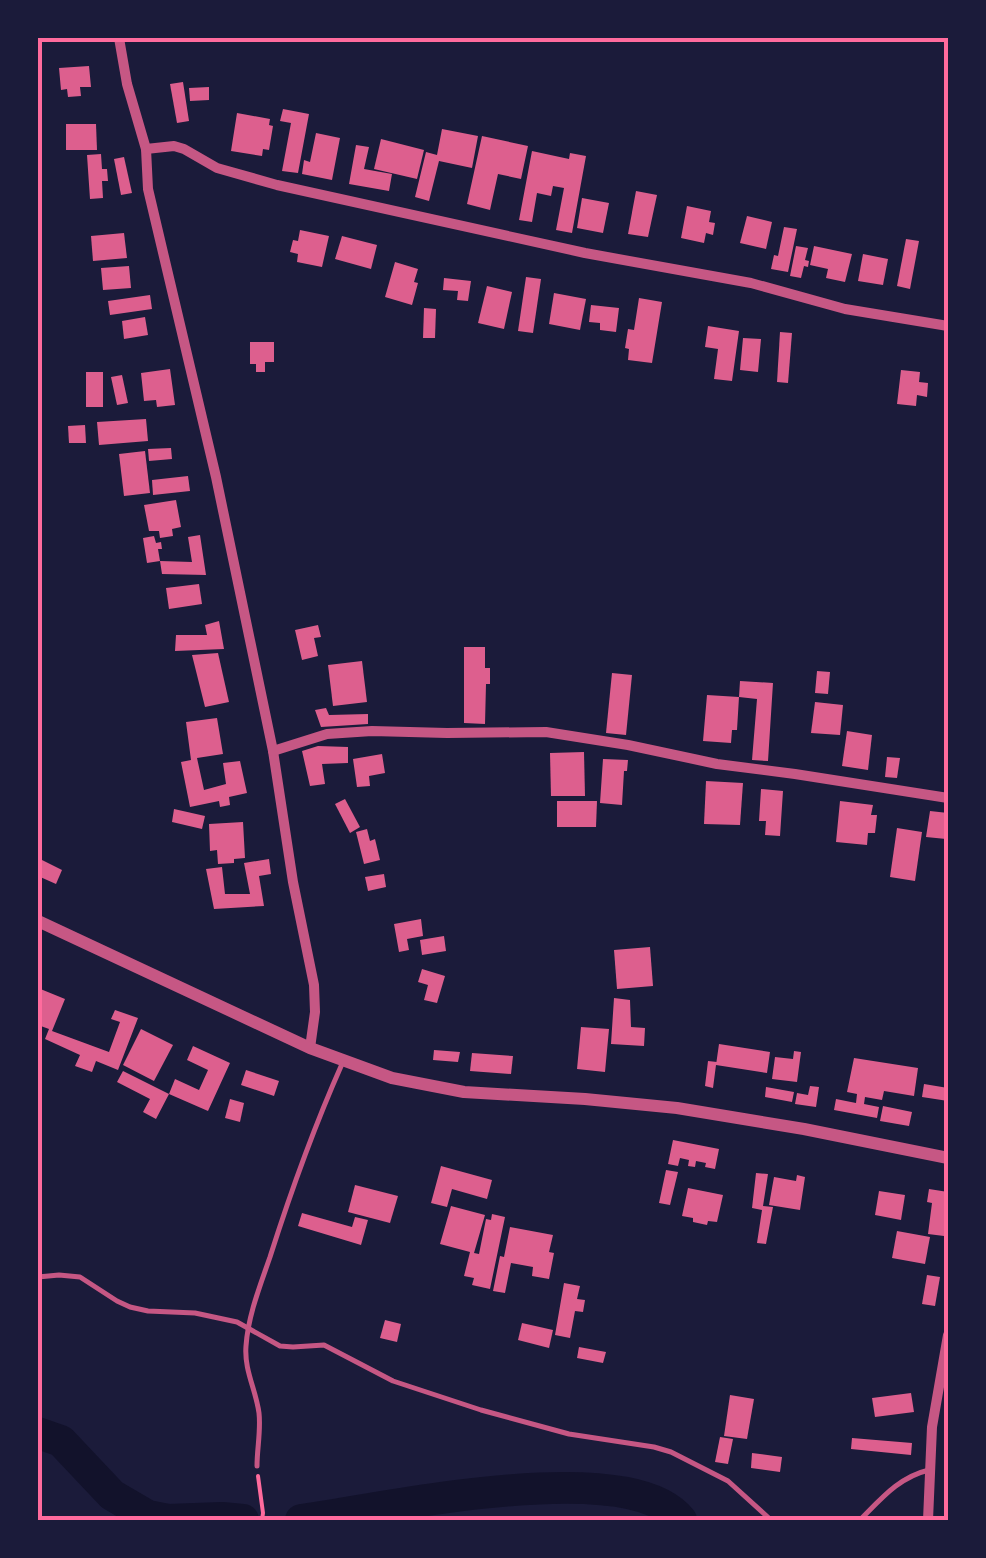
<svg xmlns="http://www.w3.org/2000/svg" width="986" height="1558" font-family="'Open Sans',sans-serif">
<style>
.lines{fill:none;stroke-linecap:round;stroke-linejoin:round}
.river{stroke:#12122b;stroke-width:32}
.building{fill:#dd5f8e}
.path{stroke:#ff6b9d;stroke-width:4}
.service{stroke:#c65784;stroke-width:5}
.minor{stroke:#c65784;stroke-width:10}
.tertiary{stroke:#c65784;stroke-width:12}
.neatline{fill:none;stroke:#ff6b9d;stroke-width:4}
</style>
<rect width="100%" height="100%" fill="#1b1b3a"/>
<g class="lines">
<g class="river">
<path d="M 38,1433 L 61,1441 L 112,1495 L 148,1516 L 168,1520 L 222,1518 L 243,1520"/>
<path d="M 301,1520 C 379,1510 627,1453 681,1520"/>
</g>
</g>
<g class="building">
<path d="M 89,66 L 91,87 L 80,87 L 81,96 L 68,97 L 67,89 L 61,90 L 59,68 Z"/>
<path d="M 183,82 L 189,121 L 177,123 L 170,84 Z"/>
<path d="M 209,87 L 209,100 L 190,101 L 189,88 Z"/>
<path d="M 283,109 L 309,114 L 298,173 L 282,171 L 291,123 L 280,121 Z"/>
<path d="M 237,113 L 270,119 L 269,125 L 273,126 L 269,150 L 263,149 L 262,156 L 231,151 Z"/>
<path d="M 66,124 L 96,124 L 97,150 L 66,150 Z"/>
<path d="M 442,129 L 478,136 L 472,168 L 439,161 L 429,201 L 415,197 L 426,152 L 437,155 Z"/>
<path d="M 316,133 L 340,138 L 332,180 L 302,174 L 304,160 L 310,162 Z"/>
<path d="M 482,136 L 528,146 L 521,179 L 498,174 L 490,210 L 467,204 Z"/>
<path d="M 381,139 L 424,150 L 417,179 L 374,169 Z"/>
<path d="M 356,145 L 369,147 L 364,169 L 392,174 L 389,191 L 349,184 Z"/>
<path d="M 532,151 L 569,159 L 570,153 L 586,156 L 572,233 L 556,230 L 564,188 L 553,186 L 551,196 L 537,193 L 532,222 L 519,220 Z"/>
<path d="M 101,154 L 102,169 L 107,169 L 108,181 L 102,181 L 103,198 L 90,199 L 87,155 Z"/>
<path d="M 124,157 L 132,193 L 121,195 L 114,159 Z"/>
<path d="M 636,191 L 657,195 L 648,237 L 628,234 Z"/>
<path d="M 582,198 L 609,203 L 603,233 L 577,228 Z"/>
<path d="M 687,206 L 711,211 L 709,222 L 715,223 L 713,235 L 706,233 L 704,243 L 681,238 Z"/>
<path d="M 747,216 L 772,222 L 766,249 L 740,243 Z"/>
<path d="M 784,227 L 797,229 L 788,272 L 771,269 L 774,255 L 778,256 Z"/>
<path d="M 300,230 L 329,236 L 322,267 L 297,262 L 298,254 L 290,252 L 293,240 L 298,241 Z"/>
<path d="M 124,233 L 127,258 L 93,261 L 91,236 Z"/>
<path d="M 342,236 L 377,245 L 371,269 L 335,259 Z"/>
<path d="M 906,239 L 919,241 L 910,289 L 897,286 Z"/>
<path d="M 796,246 L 808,248 L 805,260 L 809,261 L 808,267 L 804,266 L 801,278 L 790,276 Z"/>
<path d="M 814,246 L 852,254 L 845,282 L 826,278 L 828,269 L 810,265 Z"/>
<path d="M 863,254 L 888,259 L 883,285 L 858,281 Z"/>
<path d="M 395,262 L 418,269 L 414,282 L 418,283 L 412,305 L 385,297 Z"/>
<path d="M 129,266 L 131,288 L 103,290 L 101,268 Z"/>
<path d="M 526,277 L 541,279 L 533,333 L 518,331 Z"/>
<path d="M 444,278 L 471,281 L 468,301 L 457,300 L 458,291 L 443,290 Z"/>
<path d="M 487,286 L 512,292 L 504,329 L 478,323 Z"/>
<path d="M 554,293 L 586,299 L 580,330 L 549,324 Z"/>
<path d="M 150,295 L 152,309 L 110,315 L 108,301 Z"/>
<path d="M 639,298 L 662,302 L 652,363 L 628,360 L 629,349 L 625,348 L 628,329 L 634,330 Z"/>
<path d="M 591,305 L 619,308 L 616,332 L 600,330 L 600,323 L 589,322 Z"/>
<path d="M 424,308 L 436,309 L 435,338 L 423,338 Z"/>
<path d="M 145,317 L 148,335 L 124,339 L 122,321 Z"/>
<path d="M 708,326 L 739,331 L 732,381 L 714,379 L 718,349 L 705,347 Z"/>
<path d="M 780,332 L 792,333 L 788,383 L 777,382 Z"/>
<path d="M 743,338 L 761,339 L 758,372 L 740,370 Z"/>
<path d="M 250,342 L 274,342 L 274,362 L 265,362 L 265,372 L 256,372 L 256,364 L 250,364 Z"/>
<path d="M 170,369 L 175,405 L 157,407 L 156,400 L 144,401 L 141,373 Z"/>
<path d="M 901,370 L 920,372 L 919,382 L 928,383 L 927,397 L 917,395 L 916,406 L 897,404 Z"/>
<rect x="86" y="372" width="17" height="35"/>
<path d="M 122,375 L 128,403 L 117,405 L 111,377 Z"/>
<path d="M 146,419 L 148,441 L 99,445 L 97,422 Z"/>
<path d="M 85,425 L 86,443 L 69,443 L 68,426 Z"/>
<path d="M 171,448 L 172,459 L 149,461 L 148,449 Z"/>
<path d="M 145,451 L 150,493 L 124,496 L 119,454 Z"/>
<path d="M 188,476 L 190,491 L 153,495 L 152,480 Z"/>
<path d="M 176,500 L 181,527 L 172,529 L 173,536 L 160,538 L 159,531 L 149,531 L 144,505 Z"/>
<path d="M 200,535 L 206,575 L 162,574 L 160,561 L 192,562 L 188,537 Z"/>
<path d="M 154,536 L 156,543 L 161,542 L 162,549 L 158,549 L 160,561 L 147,563 L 143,538 Z"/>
<path d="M 199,584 L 202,604 L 169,609 L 166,588 Z"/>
<path d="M 219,621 L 224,649 L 175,651 L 176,635 L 207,635 L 205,625 Z"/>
<path d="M 318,625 L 321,637 L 314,638 L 318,656 L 302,660 L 295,630 Z"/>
<path d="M 464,647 L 485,647 L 485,668 L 490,668 L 490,684 L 486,684 L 485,724 L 464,723 Z"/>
<path d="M 218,653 L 229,702 L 205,707 L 192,655 Z"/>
<path d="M 362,661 L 367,702 L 333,706 L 328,665 Z"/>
<path d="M 817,671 L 830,672 L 828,694 L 815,693 Z"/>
<path d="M 612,673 L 632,675 L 626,735 L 606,733 Z"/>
<path d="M 740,681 L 773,683 L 768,761 L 752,760 L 757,699 L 739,697 Z"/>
<path d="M 707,695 L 739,697 L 737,730 L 732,730 L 731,743 L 703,741 Z"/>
<path d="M 815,702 L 843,705 L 840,735 L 811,733 Z"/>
<path d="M 326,708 L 329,715 L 368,714 L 368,724 L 321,727 L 315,710 Z"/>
<path d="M 217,718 L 223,754 L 197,758 L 204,790 L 226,784 L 223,763 L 240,761 L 247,793 L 229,797 L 230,805 L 220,807 L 219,801 L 190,807 L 181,762 L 191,760 L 186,722 Z"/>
<path d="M 847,731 L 872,735 L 868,770 L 842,766 Z"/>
<path d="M 318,746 L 348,747 L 348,763 L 322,764 L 325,784 L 310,786 L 302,751 Z"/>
<path d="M 584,752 L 585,796 L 551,796 L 550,753 Z"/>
<path d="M 382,754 L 385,773 L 369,776 L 370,786 L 357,787 L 353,759 Z"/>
<path d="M 887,757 L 900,758 L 897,778 L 885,777 Z"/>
<path d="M 603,759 L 628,760 L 627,771 L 624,771 L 622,805 L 600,803 Z"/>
<path d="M 706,781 L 743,783 L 740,825 L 704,824 Z"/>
<path d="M 761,789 L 783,791 L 780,836 L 765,835 L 766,821 L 759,821 Z"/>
<path d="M 345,799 L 360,827 L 350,833 L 335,804 Z"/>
<path d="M 557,801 L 597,801 L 596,827 L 557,827 Z"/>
<path d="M 840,801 L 873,805 L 871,815 L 877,815 L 875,833 L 868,833 L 867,845 L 836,842 Z"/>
<path d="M 174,809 L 205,816 L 202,829 L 172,822 Z"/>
<path d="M 930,811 L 948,813 L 946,839 L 926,837 Z"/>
<path d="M 243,822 L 245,858 L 234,859 L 234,863 L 218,864 L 217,850 L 210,851 L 209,824 Z"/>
<path d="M 897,828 L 922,832 L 915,881 L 890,877 Z"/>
<path d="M 367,829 L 370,841 L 375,839 L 380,860 L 364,864 L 356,832 Z"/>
<path d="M 38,858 L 62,870 L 56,884 L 38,876 Z"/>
<path d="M 269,859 L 271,874 L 259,876 L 264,906 L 214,909 L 206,869 L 222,867 L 225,894 L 250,894 L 244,863 Z"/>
<path d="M 384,874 L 386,887 L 368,891 L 365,877 Z"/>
<path d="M 421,919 L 423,936 L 407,939 L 409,950 L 399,952 L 394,924 Z"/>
<path d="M 444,936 L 446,951 L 422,955 L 420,940 Z"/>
<path d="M 650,947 L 653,986 L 617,989 L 614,950 Z"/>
<path d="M 422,969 L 445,976 L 437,1003 L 424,1000 L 428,985 L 418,982 Z"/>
<path d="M 38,988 L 65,999 L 52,1031 L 109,1052 L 120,1022 L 111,1019 L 115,1010 L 138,1018 L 118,1070 L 96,1061 L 92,1072 L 75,1066 L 80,1055 L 45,1039 L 49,1029 L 38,1025 Z"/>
<path d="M 614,998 L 630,1000 L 631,1027 L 645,1028 L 644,1046 L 611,1044 Z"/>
<path d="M 581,1027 L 609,1029 L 605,1072 L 577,1069 Z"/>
<path d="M 141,1029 L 173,1045 L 154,1081 L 123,1065 Z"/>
<path d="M 719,1044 L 770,1052 L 767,1073 L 716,1065 L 713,1088 L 705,1086 L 708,1061 L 717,1062 L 716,1065 Z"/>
<path d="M 193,1046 L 230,1063 L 208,1111 L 169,1094 L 175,1079 L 199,1090 L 208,1070 L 187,1060 Z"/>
<path d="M 434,1050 L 460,1052 L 458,1062 L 433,1060 Z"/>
<path d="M 794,1051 L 801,1052 L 797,1082 L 772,1079 L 775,1057 L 793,1059 Z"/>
<path d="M 472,1053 L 513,1056 L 511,1074 L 470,1071 Z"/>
<path d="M 854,1058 L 918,1068 L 914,1096 L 884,1091 L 882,1100 L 865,1097 L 864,1104 L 879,1107 L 877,1118 L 834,1110 L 836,1099 L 856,1103 L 857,1094 L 847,1092 Z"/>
<path d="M 246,1070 L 279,1081 L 274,1096 L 241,1085 Z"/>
<path d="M 123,1071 L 169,1094 L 156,1119 L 143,1112 L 150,1099 L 117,1082 Z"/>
<path d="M 924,1084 L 948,1088 L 948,1101 L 922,1097 Z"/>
<path d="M 810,1086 L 819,1087 L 816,1107 L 795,1104 L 797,1093 L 808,1095 Z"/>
<path d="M 766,1087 L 794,1092 L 792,1102 L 765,1097 Z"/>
<path d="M 230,1099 L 244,1103 L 240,1122 L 225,1118 Z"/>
<path d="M 883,1106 L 912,1112 L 909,1126 L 880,1121 Z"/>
<path d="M 673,1140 L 719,1149 L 715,1169 L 705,1167 L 706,1163 L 696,1161 L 695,1167 L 688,1166 L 689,1160 L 680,1158 L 678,1166 L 668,1164 Z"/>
<path d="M 441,1166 L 492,1180 L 487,1199 L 452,1189 L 447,1207 L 431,1203 Z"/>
<path d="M 666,1170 L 678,1172 L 670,1205 L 659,1203 Z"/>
<path d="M 756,1173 L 768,1174 L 763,1206 L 773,1207 L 766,1244 L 757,1243 L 762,1210 L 752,1208 Z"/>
<path d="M 797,1175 L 805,1177 L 800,1210 L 769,1205 L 774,1177 L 796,1181 Z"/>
<path d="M 355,1185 L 398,1196 L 390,1223 L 348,1212 Z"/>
<path d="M 688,1188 L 723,1195 L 717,1222 L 708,1221 L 707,1225 L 693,1222 L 693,1218 L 682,1216 Z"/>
<path d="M 929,1189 L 948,1192 L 944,1236 L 928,1234 L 932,1203 L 927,1202 Z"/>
<path d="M 879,1191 L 905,1195 L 901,1220 L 875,1215 Z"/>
<path d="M 451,1206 L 485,1215 L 474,1253 L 479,1254 L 486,1219 L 491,1220 L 492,1214 L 505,1217 L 490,1289 L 472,1285 L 474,1278 L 464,1276 L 470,1252 L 440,1244 Z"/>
<path d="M 302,1213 L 352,1227 L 355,1217 L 368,1220 L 361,1245 L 298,1226 Z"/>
<path d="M 510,1227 L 553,1235 L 549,1252 L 554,1253 L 549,1279 L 532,1276 L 533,1267 L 511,1263 L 505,1293 L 493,1291 L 500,1256 L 504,1257 Z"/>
<path d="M 897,1231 L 930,1237 L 925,1264 L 892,1258 Z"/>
<path d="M 927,1275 L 940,1277 L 935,1306 L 922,1304 Z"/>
<path d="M 564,1283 L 580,1286 L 577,1299 L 585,1300 L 583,1312 L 575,1311 L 570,1338 L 555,1335 Z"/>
<path d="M 385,1320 L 401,1324 L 397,1342 L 380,1338 Z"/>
<path d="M 522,1323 L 553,1330 L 549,1348 L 518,1340 Z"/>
<path d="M 579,1347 L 606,1352 L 603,1363 L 577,1358 Z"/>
<path d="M 911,1393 L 914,1412 L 875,1417 L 872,1398 Z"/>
<path d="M 730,1395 L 754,1399 L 747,1439 L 724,1436 Z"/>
<path d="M 720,1437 L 733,1439 L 728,1464 L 715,1462 Z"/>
<path d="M 852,1438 L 912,1443 L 911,1455 L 851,1449 Z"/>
<path d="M 752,1453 L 782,1457 L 780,1472 L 751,1468 Z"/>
</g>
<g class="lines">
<path class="path" d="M 258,1476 L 263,1513 L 262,1520"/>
<g class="service">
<path d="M 38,1277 L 59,1275 L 80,1277 L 117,1301 L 130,1307 L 148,1311 L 195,1313 L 237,1322 L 280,1346 L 293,1347 L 324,1345 L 393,1381 L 481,1410 L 569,1434 L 654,1447 L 671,1452 L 728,1481 L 771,1520"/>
<path d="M 257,1466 C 257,1448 261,1431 259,1413 C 256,1390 244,1370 246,1346 C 248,1316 260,1286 270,1257 C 291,1191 314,1127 342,1064"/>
<path d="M 860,1520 C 881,1499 899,1477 929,1470"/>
</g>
<g class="minor">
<path d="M 119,38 L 127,84 L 146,149 L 148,189 L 216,477 L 273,751 L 293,882 L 314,985 L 315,1012 L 310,1048"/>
<path d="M 146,149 L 174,146 L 184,149 L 217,168 L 277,185 L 585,253 L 751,283 L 845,309 L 948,326"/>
<path d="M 273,751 L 327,734 L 372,731 L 447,733 L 546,732 L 628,745 L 717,764 L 795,774 L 948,798"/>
<path d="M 928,1520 L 932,1427 L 948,1335"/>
</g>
<path class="tertiary" d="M 38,921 L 310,1048 L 392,1078 L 464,1092 L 585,1099 L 677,1108 L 804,1129 L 948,1158"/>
</g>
<rect width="986" height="1558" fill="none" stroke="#1b1b3a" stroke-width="80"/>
<rect x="40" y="40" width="906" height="1478" class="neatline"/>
</svg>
